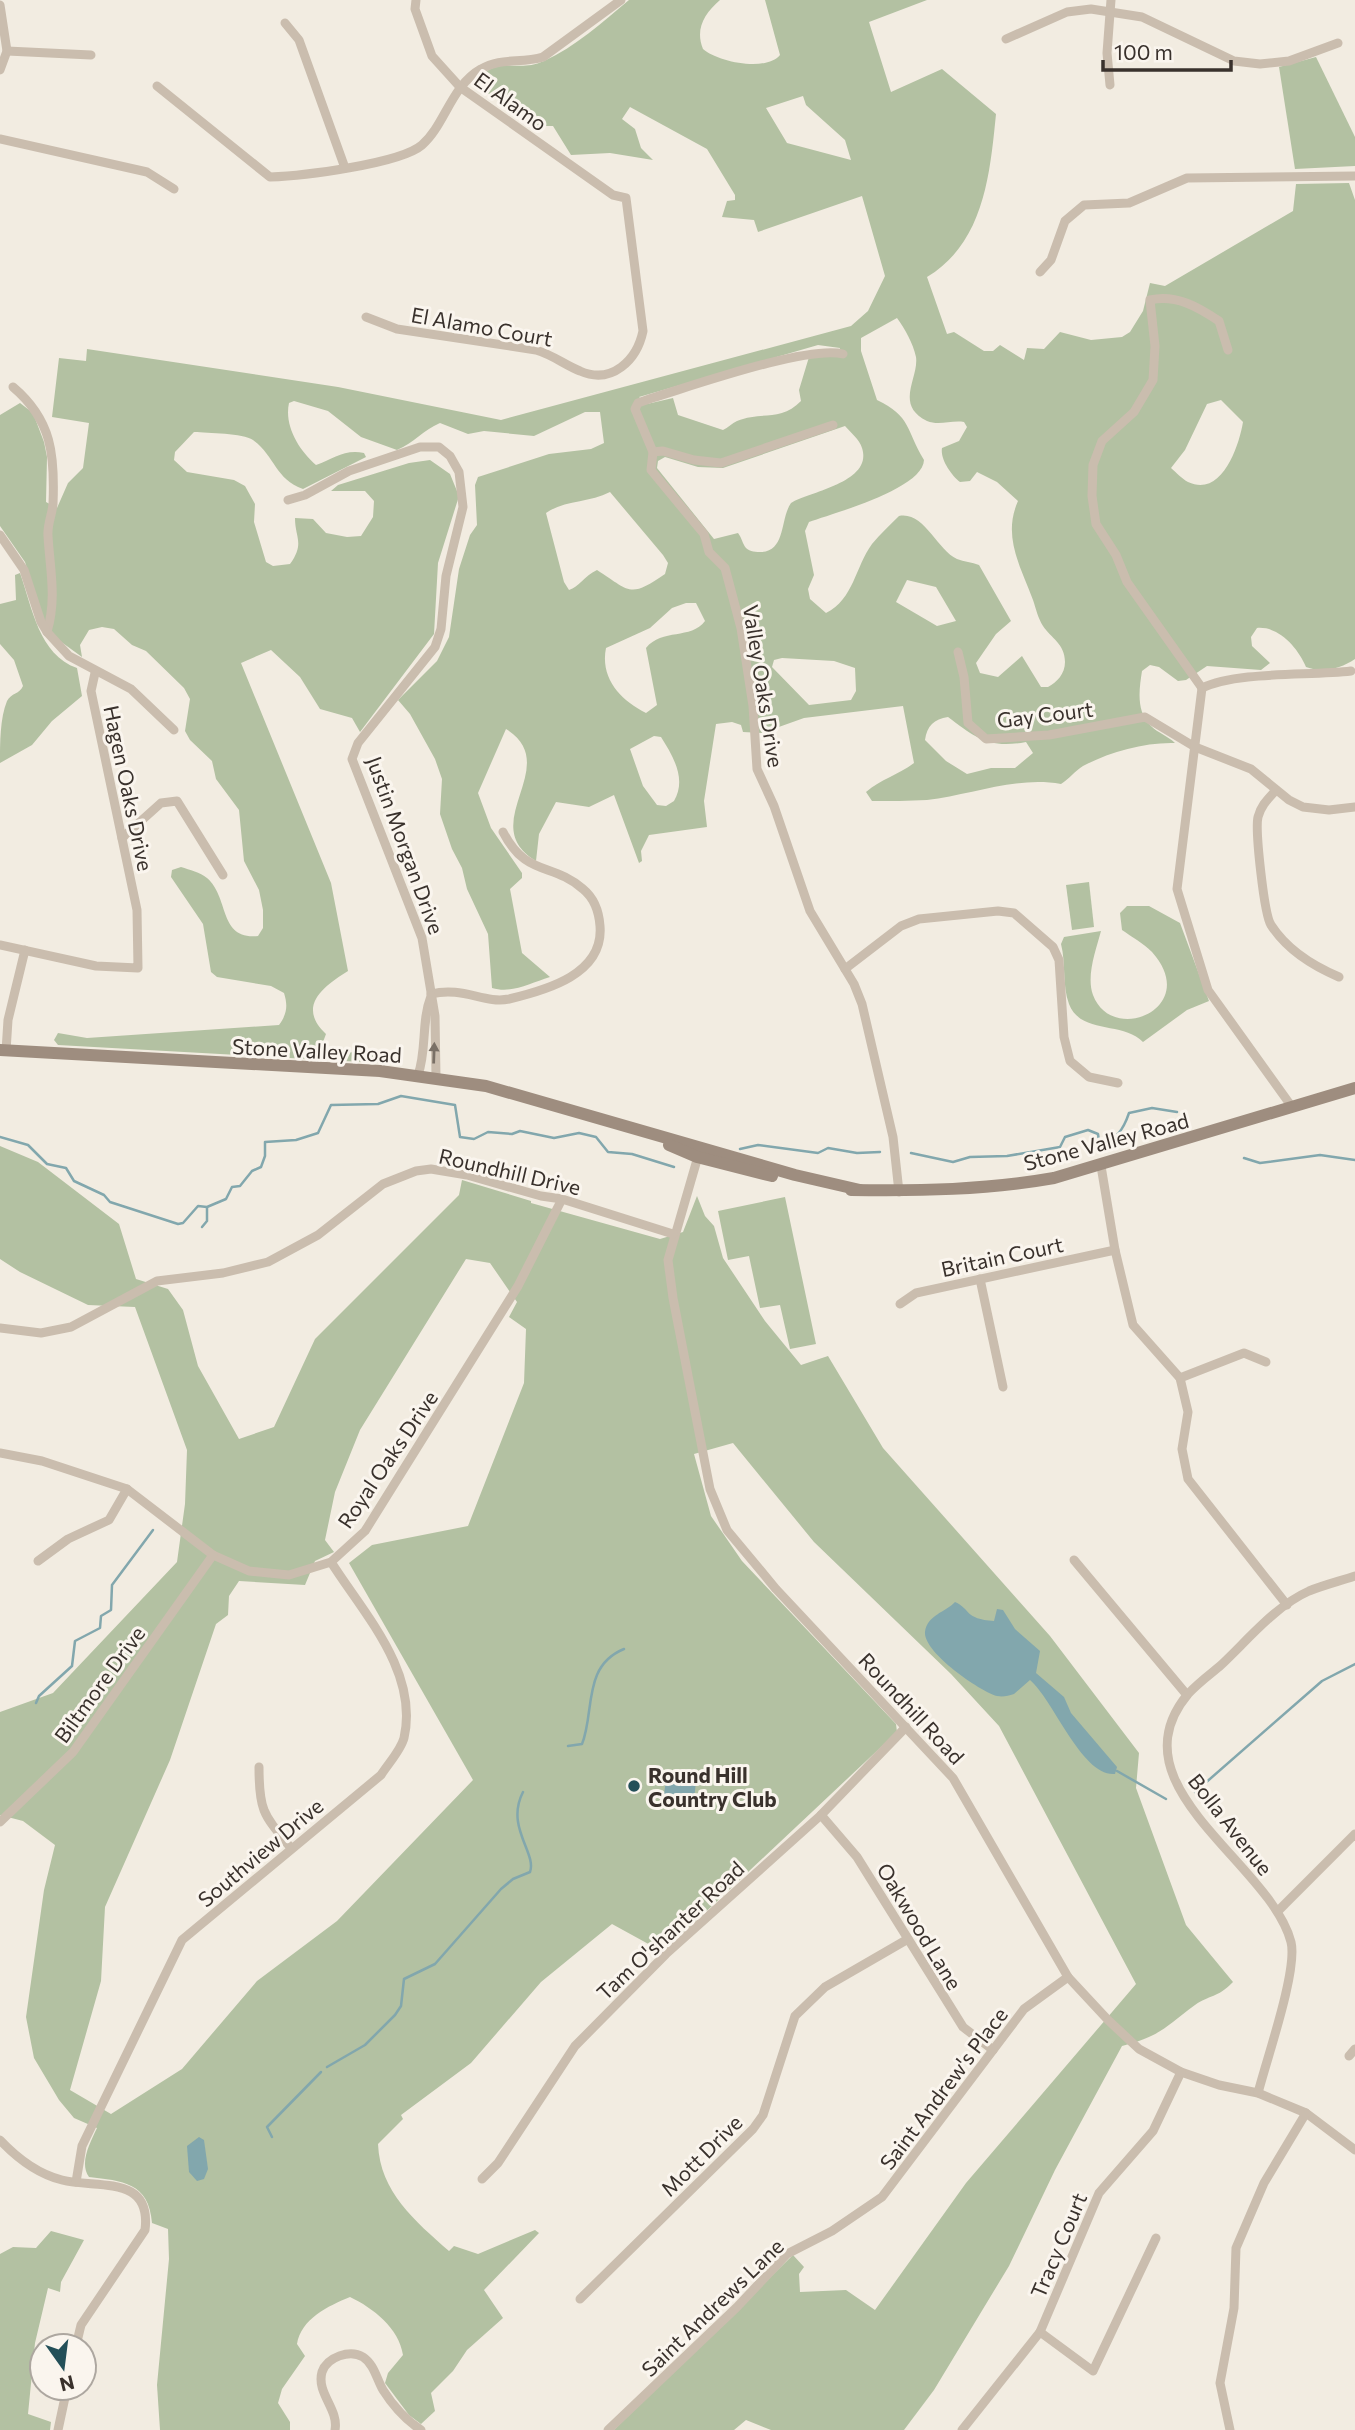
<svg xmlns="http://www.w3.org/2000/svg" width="1355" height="2430" font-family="Commissioner,sans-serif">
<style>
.green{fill:#b3c1a2;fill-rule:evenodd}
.water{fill:#82a7ad}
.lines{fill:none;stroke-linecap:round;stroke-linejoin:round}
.stream{stroke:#82a7ad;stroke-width:2.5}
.street{stroke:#cabdae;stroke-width:9}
.secondary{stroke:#9e8d7f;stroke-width:12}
.oneway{fill:#7a7066}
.poi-dot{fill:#234f58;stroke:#faf5ee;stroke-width:2.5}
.labels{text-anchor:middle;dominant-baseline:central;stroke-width:6;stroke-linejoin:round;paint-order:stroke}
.street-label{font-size:21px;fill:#39312c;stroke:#faf5ee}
.poi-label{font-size:21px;font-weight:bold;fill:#39312c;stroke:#faf5ee;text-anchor:start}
</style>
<rect width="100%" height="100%" fill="#f2ece1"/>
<g class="green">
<path d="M 629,0 L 720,0 C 704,14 695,29 703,49 C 718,62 766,72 780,55 L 765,0 L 927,0 L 869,22 L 891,92 L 942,69 L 996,114 C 990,174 984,243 927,277 L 947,334 L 954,332 L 984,351 L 993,351 L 1000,345 L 1024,360 L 1027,348 L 1044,349 L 1060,332 L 1091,340 L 1122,337 L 1130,332 L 1143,311 L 1150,283 L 1165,286 L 1293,211 L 1296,184 L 1349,183 L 1355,200 L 1355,659 C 1340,669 1323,673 1306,667 C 1298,648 1279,626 1257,628 L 1251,637 L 1252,646 L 1270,663 L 1261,670 L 1207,666 L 1186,680 L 1178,681 L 1159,667 L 1150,665 L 1142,671 C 1139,690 1136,712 1151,726 C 1158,733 1168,736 1175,743 C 1145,742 1109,752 1083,766 C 1075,771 1069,779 1061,784 C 1016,776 971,795 927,800 C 909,801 890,801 872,801 L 866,792 C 881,779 898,775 914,763 L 903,706 L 804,718 L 762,733 L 743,732 L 741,725 L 732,722 L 716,724 L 704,801 L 707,827 L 649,835 L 641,851 L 642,861 L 639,863 L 614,795 L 589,807 L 556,802 L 539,834 L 536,861 C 474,824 565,766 506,729 L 478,793 L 491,828 L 522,873 L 522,878 L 510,889 L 522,953 L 550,977 C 530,983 512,994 492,988 L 488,934 L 467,889 L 462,868 L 452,849 L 440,814 L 442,779 L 435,759 L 410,714 L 398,700 L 437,661 L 449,637 L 459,569 L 470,535 L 477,525 L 475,485 L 478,477 L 549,454 L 591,449 L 604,443 L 600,412 L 585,412 L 534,436 L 484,431 L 468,434 L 440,423 C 423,430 414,443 397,450 L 361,437 L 328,411 L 294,401 L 289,403 C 284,426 299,450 316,465 C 334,459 344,449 364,453 L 366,457 L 303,489 C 275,479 275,456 253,440 C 243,433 208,433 194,432 L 175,452 L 174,460 L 187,472 L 234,480 L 245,486 L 255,504 L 254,522 L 266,562 L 273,566 L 290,564 C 305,543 295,538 295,518 L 313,519 L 326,533 L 347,537 L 361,536 L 373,517 L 374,501 L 365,491 L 331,491 L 338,485 L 409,463 L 430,460 L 450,474 L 459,496 L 438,563 L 434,634 L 360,732 L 352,718 L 320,709 L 300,677 L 271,650 L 241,663 L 331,883 L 348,971 C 324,986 296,1006 326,1034 L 320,1050 L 400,1056 L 399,1064 L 58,1045 L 54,1040 L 58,1033 L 87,1038 L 279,1025 C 287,1014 288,1006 284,993 L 271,986 L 217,977 L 211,972 L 203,924 L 171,877 L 172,870 L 181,867 C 190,870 200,872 207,878 C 230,898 218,940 258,936 L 263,928 L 263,910 L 259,890 L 244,861 L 239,810 L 216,779 L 212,761 L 190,740 L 185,731 L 190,699 L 184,688 L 146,651 L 132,645 L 114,629 L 102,627 L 89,630 L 80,645 L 82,657 L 53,636 L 44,621 L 25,562 L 0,526 L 0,415 L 20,403 L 33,413 L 44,442 L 47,457 L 46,502 L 57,508 L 68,483 L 83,468 L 89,423 L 52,417 L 59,358 L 86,361 L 87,349 L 338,387 L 501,420 L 851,326 L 868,311 L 885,276 L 862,196 L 758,232 L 754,220 L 722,217 L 727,201 L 735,200 L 735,195 L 707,149 L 630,107 L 622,119 L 635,129 L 641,148 L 653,160 L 610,153 L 571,155 L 553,126 L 541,126 L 538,131 L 473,82 C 502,53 515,74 544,61 C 575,47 603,22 629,0 ZM 803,96 L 806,105 L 845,140 L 851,160 L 787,143 L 766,108 ZM 897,318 C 905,329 913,343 916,357 C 919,378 894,405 927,421 C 939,426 951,420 964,422 L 967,427 L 959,441 L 942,448 C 940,459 951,475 960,482 L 970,481 L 977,472 L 997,482 L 1018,501 C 1002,537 1021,567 1033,600 C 1036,609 1038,618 1043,626 C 1051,638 1065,644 1065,662 C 1065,674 1057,682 1048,687 L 1041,687 L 1022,656 L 998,677 L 980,673 L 976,663 L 996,634 L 1011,621 L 979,565 C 972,562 964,562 957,559 C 937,550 924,511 899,516 C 890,525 880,534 872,544 C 855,567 854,599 826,613 L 810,599 L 808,589 L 814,575 L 805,531 L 809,522 C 834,513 923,489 924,460 C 906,430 911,416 877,400 L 861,351 L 861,338 ZM 818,345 L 840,348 L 838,356 L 809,357 L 799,390 L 801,401 C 781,422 760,411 737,421 C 732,423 728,428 723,430 L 678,415 L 673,398 L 647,404 L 639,397 ZM 1221,400 L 1243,422 C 1239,446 1222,498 1188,482 C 1182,479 1176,472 1171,468 L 1185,450 L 1207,404 ZM 845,426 C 850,432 860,440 862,448 C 873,482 812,491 791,503 C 780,519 786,550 762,552 C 756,552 750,552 746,548 C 742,543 742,538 738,533 L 714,539 L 657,468 L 658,461 L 665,457 L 698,467 L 723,468 ZM 610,492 L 663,555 L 668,563 L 665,574 C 629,599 630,591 597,570 C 584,576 579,587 569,590 L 564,582 L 546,513 C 564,500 589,503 610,492 ZM 907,580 L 936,587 L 956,621 L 937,626 L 896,602 ZM 686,603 L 696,603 L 705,621 C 691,640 662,628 646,648 L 657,705 L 646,713 C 620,700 600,678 606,648 L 650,628 L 672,608 ZM 782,658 L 834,661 L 855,668 L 856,691 L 851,700 L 809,705 L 772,667 L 774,660 ZM 948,717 C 976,738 989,749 1026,742 L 1033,753 L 1015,768 L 991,768 L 967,774 L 946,761 L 925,740 C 927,726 934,719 948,717 ZM 654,736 L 661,737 C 673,756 687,779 674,801 L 666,806 L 657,805 L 643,786 L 630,749 Z"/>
<path d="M 1316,57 L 1355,137 L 1355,166 L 1295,169 L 1279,67 Z"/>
<path d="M 20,573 C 32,607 39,655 77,668 L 82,696 L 52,721 L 32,745 L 0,763 C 0,743 0,718 7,701 C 11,693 20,694 23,686 L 14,660 L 0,644 L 0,604 L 16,600 L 15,575 Z"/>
<path d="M 1089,882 L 1094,927 L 1072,930 L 1066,885 Z"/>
<path d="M 1127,906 L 1149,906 L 1180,923 L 1209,1001 L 1187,1010 L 1143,1042 C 1123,1021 1081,1035 1069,1004 C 1062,985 1066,963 1061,944 L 1064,937 L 1101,931 C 1096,950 1086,976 1093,995 C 1112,1046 1202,1008 1152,952 C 1143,943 1132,937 1122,930 L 1120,913 Z"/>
<path d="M 0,1146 L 38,1162 L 119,1224 L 136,1279 L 168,1289 L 183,1310 L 198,1366 L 239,1439 L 274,1427 L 315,1339 L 459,1195 L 462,1180 L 531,1201 L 531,1203 L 660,1239 L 683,1232 L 697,1196 L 705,1216 L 714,1226 L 723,1258 L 765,1321 L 801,1365 L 828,1356 L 883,1448 L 1050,1636 L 1139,1753 L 1136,1788 L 1186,1925 L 1233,1982 C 1216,1999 1211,1994 1195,2005 C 1165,2027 1161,2036 1122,2046 L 1055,2170 L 1009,2266 L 934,2390 L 904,2430 L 771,2430 L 746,2420 L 734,2430 L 614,2430 L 793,2255 L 804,2267 L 799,2274 L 800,2292 L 846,2290 L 875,2310 L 966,2183 L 1136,1984 L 999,1726 L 951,1674 L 814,1542 L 733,1443 L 694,1454 L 711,1516 L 742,1561 L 896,1724 L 897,1732 L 663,1952 L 612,1924 L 541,1982 L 471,2063 L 401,2115 L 403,2119 L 378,2144 C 380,2192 415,2221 449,2251 L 454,2246 L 478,2254 L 535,2230 L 539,2233 L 484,2290 L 503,2318 L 467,2350 L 453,2371 L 431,2393 L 435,2411 L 421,2424 L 409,2415 L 385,2383 L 388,2373 L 403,2355 C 399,2328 373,2308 350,2297 C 328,2306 301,2319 297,2344 L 305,2356 L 282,2389 L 278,2403 L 290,2422 L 290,2430 L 160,2430 L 157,2385 L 169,2259 L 168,2229 L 152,2223 C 149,2182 122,2181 89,2177 C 79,2163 90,2143 97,2128 L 74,2118 L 59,2100 L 34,2058 L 26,2017 L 44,1890 L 55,1845 L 23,1821 L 0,1815 L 0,1712 L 53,1693 L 177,1562 L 185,1504 L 187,1450 L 135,1307 L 88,1305 L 20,1272 L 0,1259 ZM 466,1259 L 490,1263 L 517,1302 L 509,1317 L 526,1329 L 524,1383 L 468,1526 L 372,1545 L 349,1563 L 473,1780 L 337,1921 L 257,1981 L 182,2069 L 111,2114 L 70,2090 L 101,1981 L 105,1907 L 170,1760 L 216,1624 L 228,1615 L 229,1596 L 239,1581 L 305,1585 L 315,1561 L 334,1552 L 325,1540 L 335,1492 L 360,1430 Z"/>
<path d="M 785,1197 L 816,1344 L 790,1349 L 780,1305 L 760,1308 L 749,1256 L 728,1260 L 718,1211 Z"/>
<path d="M 51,2231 L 84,2240 L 61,2282 L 60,2292 L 48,2288 L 35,2343 L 28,2414 L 51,2422 L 50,2430 L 0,2430 L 0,2254 L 13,2247 L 36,2248 Z"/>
</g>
<g class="water">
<path d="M 955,1602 C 971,1609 964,1619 994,1621 L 997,1609 L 1003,1610 L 1015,1629 L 1040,1651 L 1036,1673 L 1064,1697 L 1071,1713 L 1117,1767 L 1115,1774 C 1082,1777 1053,1699 1030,1680 L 1014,1694 C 1008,1696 1003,1697 997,1696 C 979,1691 923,1652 925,1632 C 927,1615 946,1612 955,1602 Z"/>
<path d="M 667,1771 L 697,1772 L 694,1800 L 664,1795 Z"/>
<path d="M 199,2137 L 204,2140 L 208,2169 L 204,2179 L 197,2181 L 189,2172 L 187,2146 Z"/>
</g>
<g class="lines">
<g class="stream">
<path d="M 0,1137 L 28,1145 L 47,1164 L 66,1168 L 74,1181 L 104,1195 L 110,1202 L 178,1224 L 183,1223 L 198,1206 L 207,1207 L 226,1199 L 232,1187 L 240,1186 L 252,1171 L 261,1167 L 265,1156 L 265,1142 L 296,1140 L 318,1133 L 331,1105 L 378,1104 L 401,1096 L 455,1105 L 460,1137 L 474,1139 L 488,1132 L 512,1134 L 520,1131 L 554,1138 L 579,1133 L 596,1137 L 608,1152 L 632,1154 L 674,1167"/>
<path d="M 740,1149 L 758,1145 L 818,1153 L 828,1148 L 857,1153 L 880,1152"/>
<path d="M 911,1153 L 953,1162 L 970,1157 L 1007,1156 L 1060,1147 L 1065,1137 L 1088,1130 L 1098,1134 L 1099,1141 C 1116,1143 1124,1128 1129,1113 L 1152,1108 L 1177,1112"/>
<path d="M 1244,1158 L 1260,1163 L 1320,1155 L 1355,1160"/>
<path d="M 202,1227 L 207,1221 L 207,1208"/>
<path d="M 36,1703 L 39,1696 L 72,1666 L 75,1641 L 100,1628 L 101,1616 L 111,1610 L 112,1585 L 153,1530"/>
<path d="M 568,1746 L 582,1744 C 595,1712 582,1666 624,1649"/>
<path d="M 1117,1771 L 1166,1799"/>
<path d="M 1195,1792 L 1322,1681 L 1355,1664"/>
<path d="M 327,2067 L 365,2045 L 395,2015 L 401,2006 L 404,1979 L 435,1964 L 501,1889 L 513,1879 L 530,1872 C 537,1853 505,1827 523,1792"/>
<path d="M 272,2137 L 267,2127 L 321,2072"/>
</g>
<g class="street">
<path d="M 0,5 L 7,51 L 0,70"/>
<path d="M 285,23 L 299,40 L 345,168"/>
<path d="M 1006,39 L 1067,12 L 1091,9 L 1142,17 L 1234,61 L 1260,64 L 1289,61 L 1338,43"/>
<path d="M 7,51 L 91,55"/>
<path d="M 1110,85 L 1107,53 L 1111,0"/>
<path d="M 157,86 L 270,177 C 301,176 400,164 422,145 C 445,125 451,86 481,69 C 501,57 521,64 543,57 L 621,0"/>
<path d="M 0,139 L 147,172 L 174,189"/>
<path d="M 1040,272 L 1051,260 L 1065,221 L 1084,205 L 1129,203 L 1187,178 L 1355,176"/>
<path d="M 366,317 L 397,329 L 536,350 C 553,355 565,365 580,371 C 612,385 637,360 643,331 L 626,198 L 613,195 L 460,87 L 432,56 L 415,9 L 416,0"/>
<path d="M 843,354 C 808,345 692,386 652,398 L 638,403 L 635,409 L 653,452 L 651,470 L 704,534 L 709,552 L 725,568 L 741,628 L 753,706 L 757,769 L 774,806 L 810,911 L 854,984 L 862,1004 L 893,1137 L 899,1192"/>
<path d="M 13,387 C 52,420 55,455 53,504 C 52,515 47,525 48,536 C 50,570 57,598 47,632 L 69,656 L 131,689 L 174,730"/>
<path d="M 653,452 L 663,451 L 694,460 L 721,463 L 833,425"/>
<path d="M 288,500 L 305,495 L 349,471 L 420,447 L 439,447 L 450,456 L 459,472 L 463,507 L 446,576 L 441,629 L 435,647 L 358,743 L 352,759 L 422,938 L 435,1016 L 436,1077"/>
<path d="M 0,535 L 24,570 L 41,622 L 47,632"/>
<path d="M 958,652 L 964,677 L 968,723 L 986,739 L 1049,735 L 1145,717 L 1195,747 L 1251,769 L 1289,800 L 1303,807 L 1329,810 L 1355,807"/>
<path d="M 1202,688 L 1127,582 L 1116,555 L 1096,524 L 1092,496 L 1093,465 L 1102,441 L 1134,412 L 1153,380 L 1155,346 L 1150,300 C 1176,294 1198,307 1219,321 L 1228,350"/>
<path d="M 1202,688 L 1177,889 L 1208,990 L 1292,1107"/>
<path d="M 1202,688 C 1238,671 1308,676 1351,671"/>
<path d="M 1276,790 C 1269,798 1261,805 1258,817 C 1255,830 1264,914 1271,925 C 1287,950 1313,966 1339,977"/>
<path d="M 122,838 L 161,803 L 177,801 L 223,875"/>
<path d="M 0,945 L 96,966 L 138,968 L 137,910 L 91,691 L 95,673"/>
<path d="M 845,969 L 901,926 L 919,919 L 998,911 L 1014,913 L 1053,947 L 1059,960 L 1064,1037 L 1070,1061 L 1089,1077 L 1118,1083"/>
<path d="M 431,994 C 463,986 484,1004 509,999 C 547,990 604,974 600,926 C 599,912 594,898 583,889 C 552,862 526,877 503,832"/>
<path d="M 6,1051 L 8,1020 L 25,950"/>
<path d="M 418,1075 C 427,1050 421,1022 431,996"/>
<path d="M 699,1153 L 668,1260 L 673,1298 L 710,1489 L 727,1530 L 776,1589 L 953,1778 L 1068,1977 L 1108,2020 L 1139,2049 L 1181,2072 L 1219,2085 L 1258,2093 L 1306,2113 L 1355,2150"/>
<path d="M 1101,1166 L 1115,1250 L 1133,1325 L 1180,1378 L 1188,1412 L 1182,1449 L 1188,1479 L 1287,1605"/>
<path d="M 980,1279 L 1003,1387"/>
<path d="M 900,1304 L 916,1293 L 1115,1250"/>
<path d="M 0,1328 L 41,1333 L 71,1327 L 157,1281 L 223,1273 L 268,1262 L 318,1235 L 383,1184 L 416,1171 L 431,1169 L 467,1175 L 541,1196 L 562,1199 L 673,1234"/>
<path d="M 1180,1378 L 1244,1353 L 1266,1362"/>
<path d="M 0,1453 L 42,1461 L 127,1489 L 213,1555 L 249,1571 L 289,1575 L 331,1562 L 365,1531 L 518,1286 L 562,1199"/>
<path d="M 1074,1560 L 1187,1695"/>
<path d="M 38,1561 L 68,1539 L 109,1520 L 127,1489"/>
<path d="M 259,1767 C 259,1811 263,1814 291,1848"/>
<path d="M 821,1815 L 857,1857 L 963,2027 L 993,2050"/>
<path d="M 0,1822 L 73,1752 L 213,1555"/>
<path d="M 1278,1911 L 1355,1834"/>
<path d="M 1349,2056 L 1355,2049"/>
<path d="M 1258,2093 C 1266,2061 1298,1970 1291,1942 C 1270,1862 1111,1786 1188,1694 C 1197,1684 1209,1675 1220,1666 C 1247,1641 1275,1606 1309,1591 C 1324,1585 1340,1581 1355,1576"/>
<path d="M 0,2140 C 17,2158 38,2174 62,2180 C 97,2189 152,2174 145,2230 L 81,2325 L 76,2346"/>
<path d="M 482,2179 L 498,2163 L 575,2046 L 666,1954 L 821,1815 L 906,1727"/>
<path d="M 76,2182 L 82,2146 L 182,1940 L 381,1775 C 388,1764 401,1750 404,1738 C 419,1672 364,1614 331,1562"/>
<path d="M 580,2299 L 753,2129 L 763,2115 L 795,2016 L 825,1987 L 908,1939"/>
<path d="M 1040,2332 L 1093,2371 L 1156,2238"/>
<path d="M 58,2430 L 67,2388"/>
<path d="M 335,2430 C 339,2409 316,2393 322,2372 C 327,2357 350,2349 363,2357 C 374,2364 377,2380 383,2390 C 393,2406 406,2420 421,2430"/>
<path d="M 608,2430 L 737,2307 L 787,2254 L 832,2231 L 882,2197 L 1024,2009 L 1068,1977"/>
<path d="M 962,2430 L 1040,2332 L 1099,2193 L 1153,2131 L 1181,2072"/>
<path d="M 1230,2430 L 1220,2383 L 1234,2308 L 1236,2248 L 1264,2183 L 1306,2113"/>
</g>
<g class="secondary">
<path d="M 0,1050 L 380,1071 L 486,1086 L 795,1175 L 860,1190"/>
<path d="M 669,1145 L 697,1157 L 772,1176"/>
<path d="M 851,1190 C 920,1191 986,1190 1054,1178 L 1355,1088"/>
</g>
</g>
<defs><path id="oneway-solid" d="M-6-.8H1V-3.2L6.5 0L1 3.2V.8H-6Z" transform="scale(1.75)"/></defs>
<use class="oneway" href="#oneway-solid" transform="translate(434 1053) rotate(-88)"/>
<circle class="poi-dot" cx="634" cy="1786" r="7"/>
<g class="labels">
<g class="street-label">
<text transform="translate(511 101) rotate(36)">El Alamo</text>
<text transform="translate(482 326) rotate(10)">El Alamo Court</text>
<text transform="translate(764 686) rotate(81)">Valley Oaks Drive</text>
<text transform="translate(1045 714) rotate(-7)">Gay Court</text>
<text transform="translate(129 788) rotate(78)">Hagen Oaks Drive</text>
<text transform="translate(406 845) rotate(70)">Justin Morgan Drive</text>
<text transform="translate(317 1050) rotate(3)">Stone Valley Road</text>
<text transform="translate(1106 1141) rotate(-15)">Stone Valley Road</text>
<text transform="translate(510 1171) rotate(13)">Roundhill Drive</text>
<text transform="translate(1002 1256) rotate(-12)">Britain Court</text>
<text transform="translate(387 1459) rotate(-56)">Royal Oaks Drive</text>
<text transform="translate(99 1684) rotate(-54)">Biltmore Drive</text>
<text transform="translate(912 1708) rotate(47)">Roundhill Road</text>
<text transform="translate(1231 1824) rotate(52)">Bolla Avenue</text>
<text transform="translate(260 1852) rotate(-40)">Southview Drive</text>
<text transform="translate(920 1926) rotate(59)">Oakwood Lane</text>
<text transform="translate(670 1930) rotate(-43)">Tam O'shanter Road</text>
<text transform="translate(943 2088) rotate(-53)">Saint Andrew's Place</text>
<text transform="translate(701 2155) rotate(-45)">Mott Drive</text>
<text transform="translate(1058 2245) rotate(-67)">Tracy Court</text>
<text transform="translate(712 2307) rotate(-44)">Saint Andrews Lane</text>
</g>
<g class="poi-label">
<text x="648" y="1774">Round Hill<tspan x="648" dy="24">Country Club</tspan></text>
</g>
</g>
<g transform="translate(63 2367) rotate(166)"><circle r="33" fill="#faf5ee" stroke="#ada7a0" stroke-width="2"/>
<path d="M0-5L12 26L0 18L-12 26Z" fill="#234f58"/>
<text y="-10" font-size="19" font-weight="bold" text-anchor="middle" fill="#39312c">N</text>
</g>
<path d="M1103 60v10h128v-10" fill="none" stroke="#39312c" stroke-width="3.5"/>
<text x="1114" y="60" font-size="21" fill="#39312c" stroke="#faf5ee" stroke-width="5" paint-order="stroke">100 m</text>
</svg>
